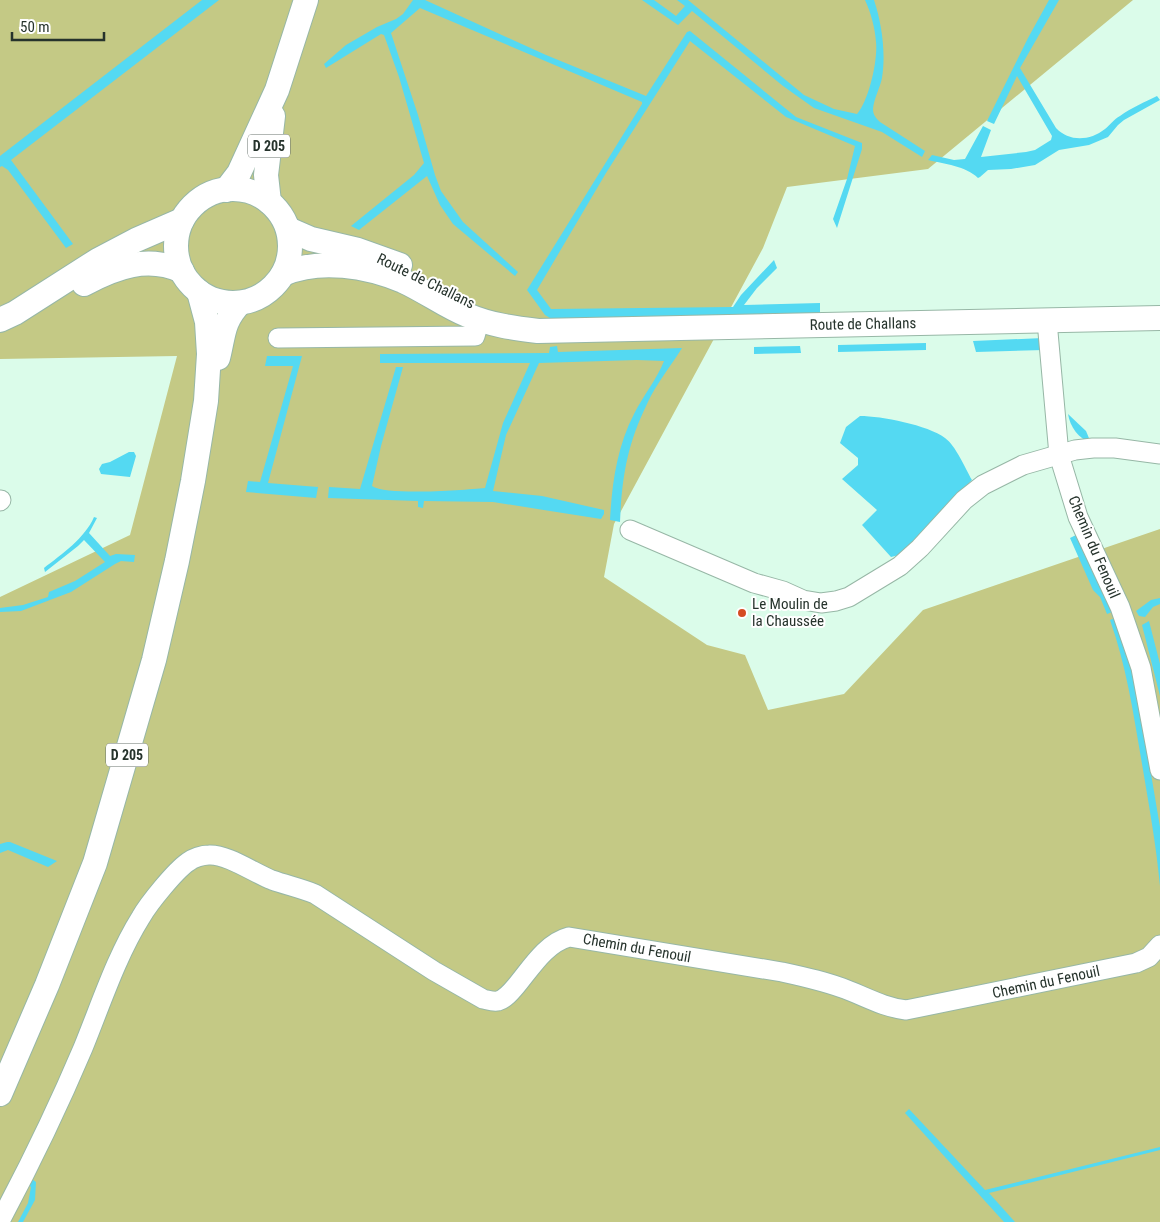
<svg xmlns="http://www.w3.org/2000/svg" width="1160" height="1222" font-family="'Roboto Condensed',sans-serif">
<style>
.green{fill:#c4c985}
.water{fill:#54d9f2}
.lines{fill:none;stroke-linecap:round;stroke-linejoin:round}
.minor-casing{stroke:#97b7a6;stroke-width:21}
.major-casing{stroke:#97b7a6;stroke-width:26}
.minor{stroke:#fff;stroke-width:19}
.major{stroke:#fff;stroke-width:24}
.poi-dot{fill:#d54c23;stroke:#fff;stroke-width:2}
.labels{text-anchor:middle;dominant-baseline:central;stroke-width:4;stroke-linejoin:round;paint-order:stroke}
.shield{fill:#fff;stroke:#67706b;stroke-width:1}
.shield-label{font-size:14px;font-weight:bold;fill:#26332c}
.street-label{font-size:15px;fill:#26332c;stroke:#fff}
.poi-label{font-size:15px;fill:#26332c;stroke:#fff;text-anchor:start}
</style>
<rect width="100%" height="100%" fill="#dbfcea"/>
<path class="green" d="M 0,0 L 1133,0 L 928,169 L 787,187 L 763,248 L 614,524 L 604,577 L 707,645 L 745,655 L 768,710 L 844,694 L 923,610 L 1160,529 L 1160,1222 L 0,1222 L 0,597 L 130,535 L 177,356 L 0,359 Z"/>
<g class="water">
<path d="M 202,0 L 219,0 L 11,160 L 73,244 L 66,248 L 8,170 L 2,166 L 0,167 L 0,156 Z"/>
<path d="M 413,0 L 425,0 L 546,55 L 646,96 L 687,32 L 690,31 L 796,117 L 862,143 L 862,149 L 837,228 L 833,219 L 847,179 L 855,146 L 786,117 L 690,41 L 606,173 L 537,290 L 551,309 L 733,307 L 741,295 L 774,260 L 777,268 L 757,288 L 744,305 L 820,303 L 820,316 L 555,321 L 545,315 L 527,290 L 642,104 L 642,102 L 420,8 L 391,33 L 418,115 L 435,175 L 441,191 L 463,222 L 518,272 L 515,276 L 453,224 L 440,205 L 427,176 L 359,230 L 351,226 L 414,175 L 424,163 L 399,77 L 384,35 L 381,34 L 326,68 L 324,64 L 346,45 L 377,27 L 396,19 L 403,14 Z"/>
<path d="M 642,0 L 654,0 L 676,16 L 685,6 L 677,0 L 688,0 L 804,95 L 834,109 L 857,114 C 869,100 878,60 876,42 C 875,28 871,13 865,0 L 874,0 C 882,24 886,53 882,78 C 880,88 874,98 873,109 C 873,115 876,118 880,122 L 925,151 L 922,157 L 882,132 L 814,108 L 783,86 L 692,11 L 678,25 Z"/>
<path d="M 1049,0 L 1059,0 L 1020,68 L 1056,128 C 1069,142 1090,141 1105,129 C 1110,125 1114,119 1120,116 C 1131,108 1145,102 1157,96 L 1160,100 L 1124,120 L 1118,125 L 1108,137 L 1089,145 L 1059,150 L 1035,165 L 1011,169 L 988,170 L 980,177 L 978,178 C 966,166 944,164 928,160 L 932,155 L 954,160 L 965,159 L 983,126 L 991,130 L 981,157 L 1026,152 L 1035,150 L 1051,140 L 1052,136 L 1017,76 L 994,124 L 987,121 L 1028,38 Z"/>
<path d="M 1043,338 L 1044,350 L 976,352 L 973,341 Z"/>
<path d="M 926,343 L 926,350 L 838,352 L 838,345 Z"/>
<path d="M 557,346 L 558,352 L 682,348 C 671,366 656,384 647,404 C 627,445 622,477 620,522 L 610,520 C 612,483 617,447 634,414 C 643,396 657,379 664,361 L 637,360 L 539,363 L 506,435 L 493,491 L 542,496 L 604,510 L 604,514 L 601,519 L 493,502 L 424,501 L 423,508 L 418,507 L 418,501 L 328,498 L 329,487 L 360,489 L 396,367 L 403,367 L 381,446 L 372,486 C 387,496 464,490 485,488 L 503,423 L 530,363 L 380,363 L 380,354 L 549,353 L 550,347 Z"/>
<path d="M 800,346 L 801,353 L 754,354 L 754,347 Z"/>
<path d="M 267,356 L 302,356 L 268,483 L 318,487 L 316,498 L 246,492 L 248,481 L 260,482 L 293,366 L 265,366 Z"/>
<path d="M 1068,414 L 1086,431 L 1091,443 C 1079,439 1070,427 1068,414 Z"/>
<path d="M 860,416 C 881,416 928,425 945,438 C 956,446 965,468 972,480 L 903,554 L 891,557 L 862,525 L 877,510 L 842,479 L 858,465 L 858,458 L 840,443 L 846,427 Z"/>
<path d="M 129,452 L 134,452 L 136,456 L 130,477 L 101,474 L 99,469 L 102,464 L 110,462 Z"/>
<path d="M 94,517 L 97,518 L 89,533 L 110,556 L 116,554 L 135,555 L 134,562 L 121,561 L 115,564 L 71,592 L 21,611 L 0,612 L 0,608 L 23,605 L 48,597 L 49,592 L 75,581 L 105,562 L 84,540 L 78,546 L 45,572 L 44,568 C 62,554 85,538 94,517 Z"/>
<path d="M 1076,535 L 1115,611 L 1107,614 L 1100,597 L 1093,590 L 1070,538 Z"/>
<path d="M 1160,598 L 1160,604 L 1153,607 L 1145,617 L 1139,616 L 1136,611 L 1151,600 Z"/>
<path d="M 1115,618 L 1136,685 L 1160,827 L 1160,886 C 1156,843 1148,800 1141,758 C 1133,711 1126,665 1110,620 Z"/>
<path d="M 1149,621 L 1160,664 L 1160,696 L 1142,625 Z"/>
<path d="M 7,842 L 10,842 L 57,861 L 48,867 L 8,850 L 0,853 L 0,844 Z"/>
<path d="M 909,1109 L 985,1190 L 1160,1147 L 1160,1150 L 989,1193 L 1015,1222 L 1004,1222 L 905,1113 Z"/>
<path d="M 29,1177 L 36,1182 L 35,1200 L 23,1222 L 18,1222 L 28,1203 L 31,1187 L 26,1183 Z"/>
</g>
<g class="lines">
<defs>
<g id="minor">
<path d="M 1047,321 L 1059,455 L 1078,517 L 1120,607 L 1141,668 L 1160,770"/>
<path d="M 278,338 L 475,336 L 480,319"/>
<path d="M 0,501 L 1,500"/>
<path d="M 630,530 L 754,583 L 783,591 L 803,600 L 821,603 L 836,601 L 849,597 L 900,566 L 920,548 L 964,500 L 983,485 L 1023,465 L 1075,450 L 1093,448 L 1115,448 L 1160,454"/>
<path d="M 0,1221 C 30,1165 58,1107 83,1048 C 101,1004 116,957 141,917 C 149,903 175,871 188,862 C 193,858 202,855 209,855 C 227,854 254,873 272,880 C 286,885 300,888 315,894 L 434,971 L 483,999 C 488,1000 493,1002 498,1001 C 505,999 511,992 516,986 C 531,968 546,943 569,937 L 782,972 C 805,977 828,982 850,991 C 870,999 884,1007 906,1010 L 1136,963 L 1149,957 L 1160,945"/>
</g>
<g id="major">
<circle cx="233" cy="246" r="57"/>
<path d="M 226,190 L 239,173 L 277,90 L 306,0"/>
<path d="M 269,202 L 266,175 L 273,116"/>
<path d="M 288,229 L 311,239 L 358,250 L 400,265"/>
<path d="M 283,274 C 320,258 367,266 403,281 C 425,291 445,306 467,315 C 490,325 514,328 538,331 L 1160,318"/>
<path d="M 84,284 C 115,267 148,255 182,271"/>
<path d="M 0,320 L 15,313 L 98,260 L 136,240 L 182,220"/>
<path d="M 218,358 C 224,335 222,322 240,303"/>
<path d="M 0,1094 L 47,985 L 95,863 L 154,660 L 177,561 L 193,481 L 206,401 L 209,354 L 207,322 L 199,292"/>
</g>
</defs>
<use href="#minor" class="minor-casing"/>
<use href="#major" class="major-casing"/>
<use href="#minor" class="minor"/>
<use href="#major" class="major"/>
</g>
<circle class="poi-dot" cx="742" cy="613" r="5"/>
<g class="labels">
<g class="shield">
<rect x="248" y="134.5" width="42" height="23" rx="4"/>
<rect x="106" y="743.5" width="42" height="23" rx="4"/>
</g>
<g class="shield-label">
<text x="269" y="146">D 205</text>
<text x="127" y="755">D 205</text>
</g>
<g class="street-label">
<text transform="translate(426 281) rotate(26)">Route de Challans</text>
<text transform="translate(863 324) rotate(-1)">Route de Challans</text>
<text transform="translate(1094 547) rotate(67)">Chemin du Fenouil</text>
<text transform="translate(637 948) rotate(10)">Chemin du Fenouil</text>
<text transform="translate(1046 982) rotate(-12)">Chemin du Fenouil</text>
</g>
<g class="poi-label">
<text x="752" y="604">Le Moulin de<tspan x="752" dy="17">la Chaussée</tspan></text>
</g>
</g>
<path d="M12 32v8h92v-8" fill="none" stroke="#26332c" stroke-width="2.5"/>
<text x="20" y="32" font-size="15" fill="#26332c" stroke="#ffffff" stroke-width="4" paint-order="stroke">50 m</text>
</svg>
